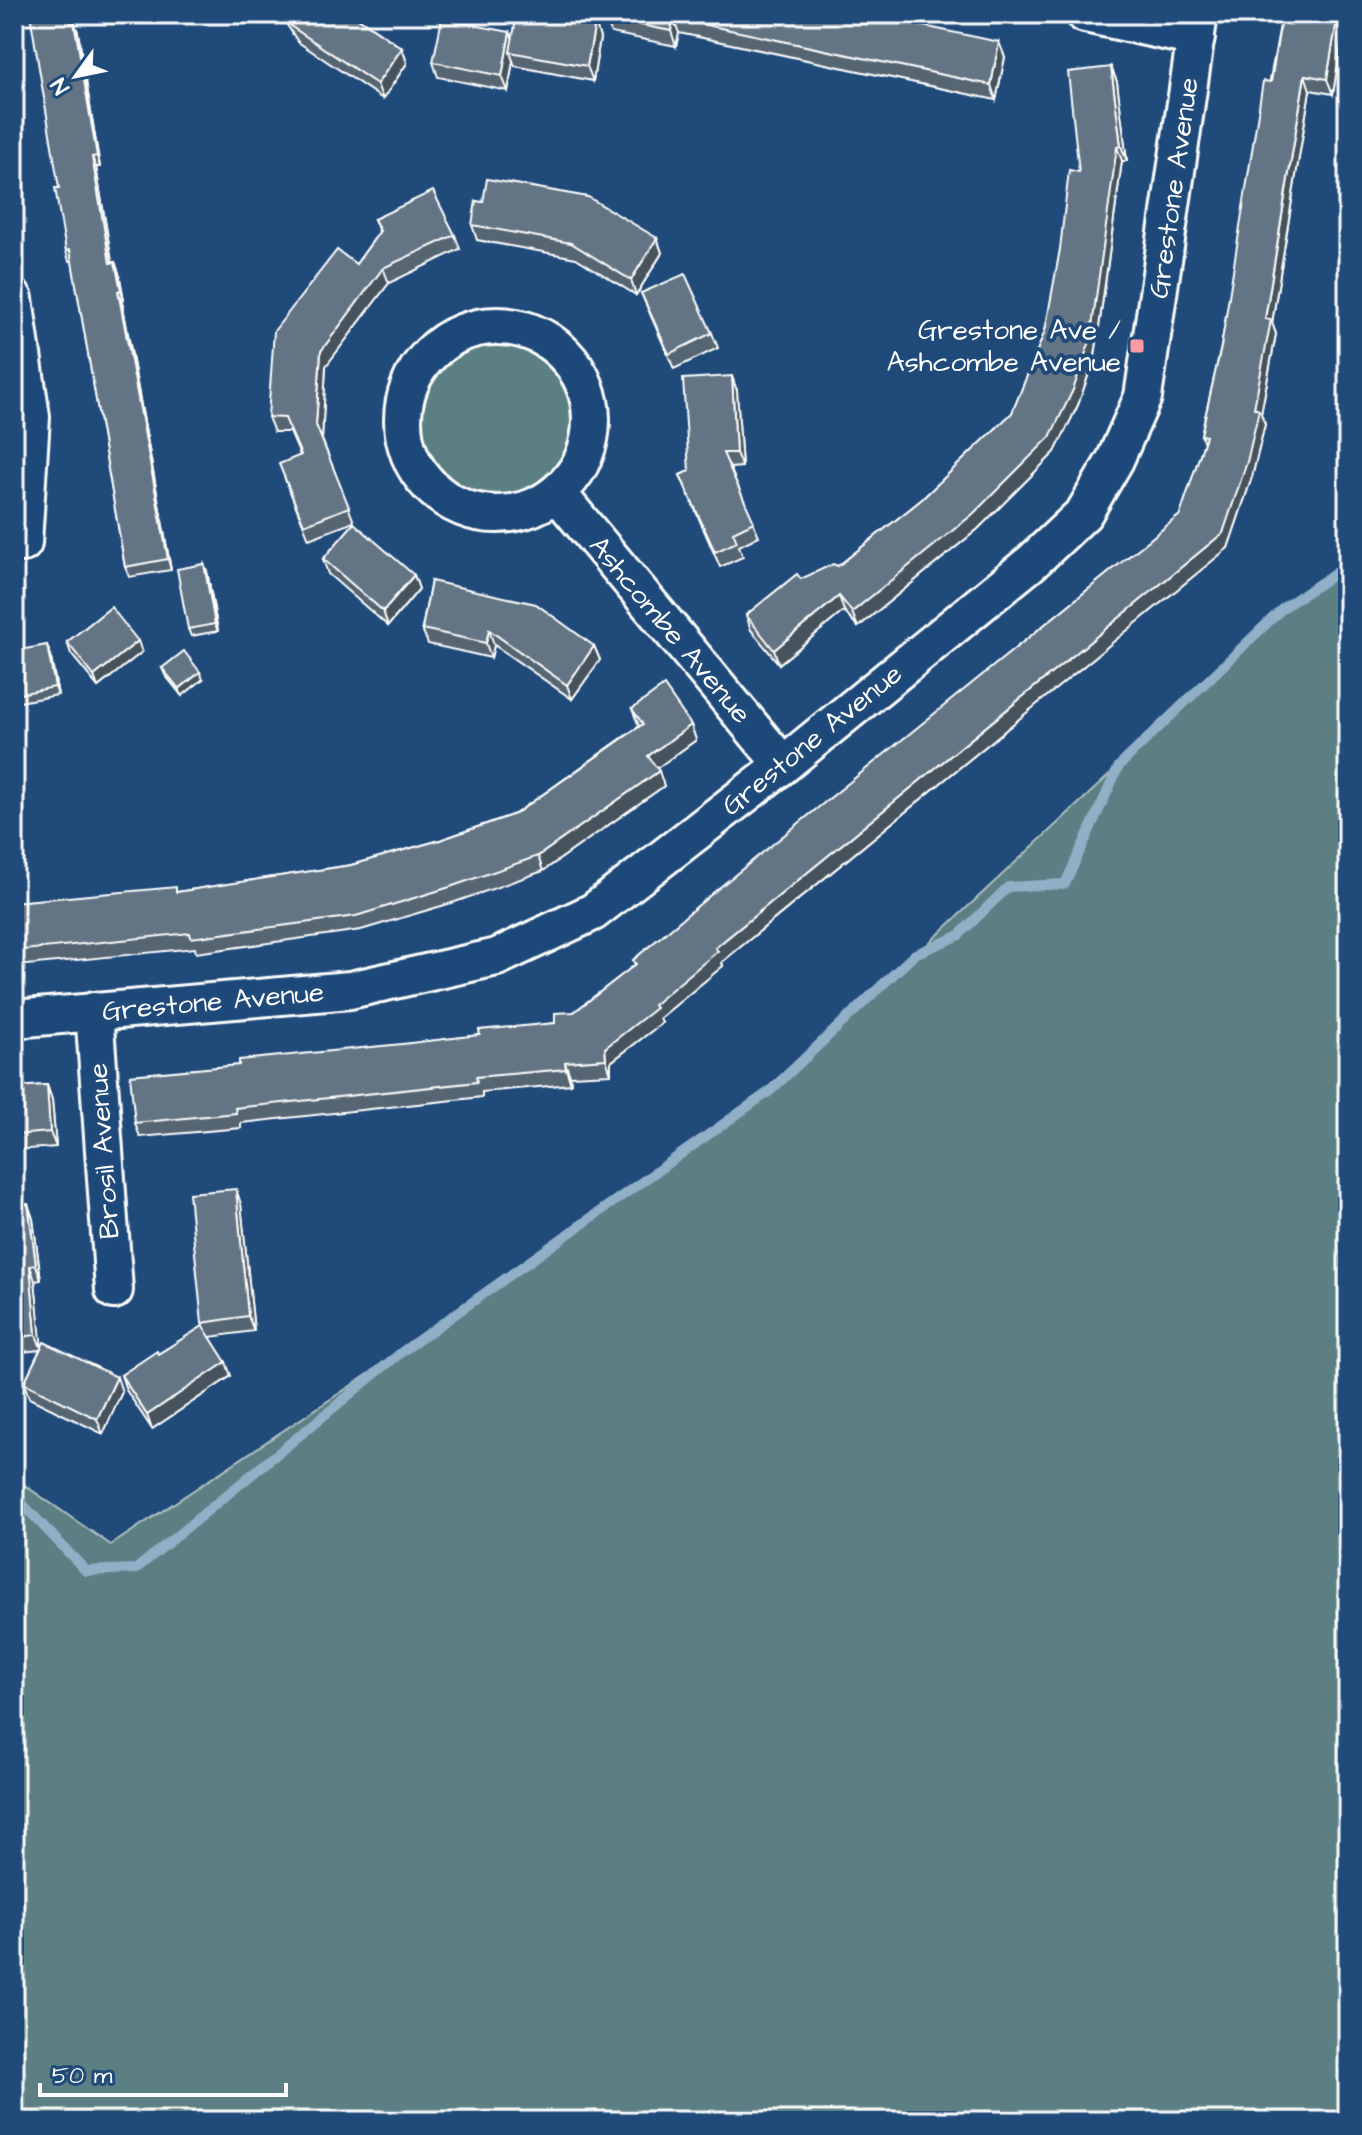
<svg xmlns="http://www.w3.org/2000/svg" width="1362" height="2135" font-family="'Architects Daughter',sans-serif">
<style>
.green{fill:#5c7f83;stroke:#aebfc1;stroke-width:2}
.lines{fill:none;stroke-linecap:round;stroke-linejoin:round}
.stream{stroke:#91b0c8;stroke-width:10}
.minor-casing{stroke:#fff;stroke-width:42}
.minor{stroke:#1f4a7a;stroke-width:36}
.wall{fill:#566572;stroke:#fff;stroke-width:2}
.shaded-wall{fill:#46525c;stroke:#fff;stroke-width:2}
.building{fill:#647584;stroke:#fff;stroke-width:2}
.poi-dot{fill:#ff9aa2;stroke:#1f4a7a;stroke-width:3}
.labels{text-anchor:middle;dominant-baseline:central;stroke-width:8;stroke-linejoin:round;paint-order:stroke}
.street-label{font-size:28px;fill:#fff;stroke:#1f4a7a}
.poi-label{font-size:28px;fill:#fff;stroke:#1f4a7a;text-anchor:end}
</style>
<rect width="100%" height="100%" fill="#1f4a7a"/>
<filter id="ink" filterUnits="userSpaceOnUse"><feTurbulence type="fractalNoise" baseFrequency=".0125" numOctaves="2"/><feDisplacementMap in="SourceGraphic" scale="16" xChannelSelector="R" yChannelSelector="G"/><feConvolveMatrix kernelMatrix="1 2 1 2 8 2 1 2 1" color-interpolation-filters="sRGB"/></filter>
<g filter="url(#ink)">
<g class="green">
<circle cx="495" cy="421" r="76"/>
<path d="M 1348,565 L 1348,2121 L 14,2121 L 14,1478 L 111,1545 L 403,1351 L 770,1091 L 1119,766 L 1284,607 Z"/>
</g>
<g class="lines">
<path class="stream" d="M 14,1495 L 86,1571 L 136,1569 L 403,1351 L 770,1091 L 915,954 L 958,936 L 1008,887 L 1065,884 L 1119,766 L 1284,607 L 1348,565"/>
<defs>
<g id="minor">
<path d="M 1085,14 L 1196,38"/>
<path d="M 14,299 L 31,417 L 23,543 L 14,543"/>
<circle cx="497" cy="420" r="94"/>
<path d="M 558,494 L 783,765"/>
<path d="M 94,1011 L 114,1290"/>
<path d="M 14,1019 L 350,990 L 497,957 L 593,912 L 783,765 L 1032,562 L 1084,513 L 1115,460 L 1143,397 L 1199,14"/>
</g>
</defs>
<use href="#minor" class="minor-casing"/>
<use href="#minor" class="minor"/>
</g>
<g class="wall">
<path d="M 280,14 L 352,14 L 402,48 L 407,63 L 383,99 L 298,42 Z"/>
<path d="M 867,14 L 1005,57 L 996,100 L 679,33 L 676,46 L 611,33 L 606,18 Z"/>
<path d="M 1282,14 L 1346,14 L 1333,94 L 1310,90 L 1272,323 L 1276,334 L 1261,414 L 1265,424 L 1252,477 L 1228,548 L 722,962 L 723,966 L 660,1018 L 662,1023 L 611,1062 L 611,1074 L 570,1076 L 571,1084 L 482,1092 L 482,1097 L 241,1123 L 241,1128 L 140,1137 L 135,1123 L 239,1065 L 480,1035 L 555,1023 L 574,1012 L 635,965 L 633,960 L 1180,515 L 1204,443 L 1201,435 L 1221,347 Z"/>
<path d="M 74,22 L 78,32 L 100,167 L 96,167 L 112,263 L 115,262 L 119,273 L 124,300 L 122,301 L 171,570 L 129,577 L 125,567 L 72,260 L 69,261 L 66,251 L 59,188 Z"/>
<path d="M 595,23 L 600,38 L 593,81 L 515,66 L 513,61 L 508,91 L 438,77 L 433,62 L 510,32 L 512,38 Z"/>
<path d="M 1111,67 L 1117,82 L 1127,161 L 1122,161 L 1095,356 L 1078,405 L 1055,452 L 978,529 L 858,627 L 844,611 L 779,664 L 751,630 L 746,615 L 801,579 L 838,566 L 921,500 L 1012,413 L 1045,331 L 1079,172 Z"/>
<path d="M 374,219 L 455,235 L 460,249 L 389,283 L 326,366 L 322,439 L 354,522 L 309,539 L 285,479 L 300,455 L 290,432 L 274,432 L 268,417 L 356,264 L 379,232 Z"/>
<path d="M 472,225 L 657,238 L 662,253 L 636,295 L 576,258 L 477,240 Z"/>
<path d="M 641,293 L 712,333 L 718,348 L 674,369 Z"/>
<path d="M 737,391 L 742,467 L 730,468 L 759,536 L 739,546 L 743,557 L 720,567 L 680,475 L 689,471 Z"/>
<path d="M 323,559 L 414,575 L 419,589 L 388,626 L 328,574 Z"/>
<path d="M 204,564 L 207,571 L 218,631 L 191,636 L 188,629 Z"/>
<path d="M 431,581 L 594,646 L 600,660 L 572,699 L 494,645 L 491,658 L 428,644 L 422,629 Z"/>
<path d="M 67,642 L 142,652 L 98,687 L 71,654 Z"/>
<path d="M 14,651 L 50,653 L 58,695 L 14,703 Z"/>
<path d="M 162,668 L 203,679 L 182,696 L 165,675 Z"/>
<path d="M 632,709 L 691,725 L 696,740 L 657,768 L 664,786 L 543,871 L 455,902 L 361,930 L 196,953 L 195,948 L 17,966 L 16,963 L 14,963 L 14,902 L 177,892 L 351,865 L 440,840 L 515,814 L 639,726 Z"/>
<path d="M 47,1085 L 52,1100 L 56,1147 L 14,1150 L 14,1087 Z"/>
<path d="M 28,1204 L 33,1219 L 41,1280 L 35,1281 L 41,1346 L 122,1392 L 103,1434 L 29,1398 L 24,1383 L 40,1350 L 14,1353 L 14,1205 Z"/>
<path d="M 241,1204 L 254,1331 L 210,1337 L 231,1376 L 152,1429 L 126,1390 L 121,1375 L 158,1354 L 203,1326 L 202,1323 Z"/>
</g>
<g class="shaded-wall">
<path d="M 1338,14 L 1346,14 L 1333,94 L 1327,79 Z"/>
<path d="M 673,18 L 679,33 L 676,46 L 671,31 Z"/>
<path d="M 74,22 L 78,32 L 100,167 L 97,156 Z"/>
<path d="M 595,23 L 600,38 L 593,81 L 587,66 Z"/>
<path d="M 510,32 L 516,47 L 510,52 L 513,61 L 508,91 L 502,76 Z"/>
<path d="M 999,42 L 1005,57 L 996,100 L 991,85 Z"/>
<path d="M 402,48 L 407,63 L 383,99 L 377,84 Z"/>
<path d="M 1111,67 L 1117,82 L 1127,161 L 1121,146 Z"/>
<path d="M 1305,75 L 1310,90 L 1272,323 L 1276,334 L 1261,414 L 1265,424 L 1252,477 L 1228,548 L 722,962 L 723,966 L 660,1018 L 662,1023 L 611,1062 L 611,1074 L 606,1059 L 605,1048 L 715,948 L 1223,533 L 1254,408 L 1265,319 Z"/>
<path d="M 1117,147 L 1122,161 L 1095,356 L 1078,405 L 1055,452 L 978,529 L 858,627 L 852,612 L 1050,437 Z"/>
<path d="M 92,157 L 96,167 L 114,273 L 110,263 Z"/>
<path d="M 657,238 L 662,253 L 636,295 L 631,280 Z"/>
<path d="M 115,262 L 119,273 L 124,300 L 121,290 Z"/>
<path d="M 383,268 L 389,283 L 326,366 L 322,440 L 316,425 L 321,351 Z"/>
<path d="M 118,291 L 122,301 L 171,570 L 168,559 Z"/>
<path d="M 732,376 L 737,391 L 742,467 L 736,453 Z"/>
<path d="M 204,564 L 207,571 L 218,631 L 215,624 Z"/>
<path d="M 414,575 L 419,589 L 388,626 L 383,611 Z"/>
<path d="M 839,596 L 844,611 L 779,664 L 774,650 Z"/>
<path d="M 489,630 L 494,645 L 491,658 L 486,643 Z"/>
<path d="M 138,641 L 142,652 L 98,687 L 94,676 Z"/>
<path d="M 47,645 L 50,653 L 58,695 L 55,687 Z"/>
<path d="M 594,646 L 600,660 L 572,699 L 567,685 Z"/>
<path d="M 200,672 L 203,679 L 182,696 L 179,689 Z"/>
<path d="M 691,725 L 696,740 L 653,771 L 648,756 Z"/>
<path d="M 659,771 L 664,786 L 543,871 L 538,856 Z"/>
<path d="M 565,1062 L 570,1076 L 571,1084 L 566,1069 Z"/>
<path d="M 47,1085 L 52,1100 L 56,1147 L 50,1132 Z"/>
<path d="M 236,1189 L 241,1204 L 254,1331 L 248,1316 Z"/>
<path d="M 28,1204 L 33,1219 L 41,1280 L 36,1265 Z"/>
<path d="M 30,1266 L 35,1281 L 42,1350 L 36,1335 Z"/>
<path d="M 226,1362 L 231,1376 L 152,1429 L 147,1415 Z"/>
<path d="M 117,1377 L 122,1392 L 103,1434 L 97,1419 Z"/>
</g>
<g class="building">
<path d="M 30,14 L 71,14 L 71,22 L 74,21 L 97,156 L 92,157 L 110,263 L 115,262 L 121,290 L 118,291 L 168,559 L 125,567 L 70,250 L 66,251 L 55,188 L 59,188 Z"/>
<path d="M 284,14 L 352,14 L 402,48 L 377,84 L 292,27 Z"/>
<path d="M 517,14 L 549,14 L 595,23 L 587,66 L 510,52 Z"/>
<path d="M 607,14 L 867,14 L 999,42 L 991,85 L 673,18 L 671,31 L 606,18 Z"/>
<path d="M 1282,14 L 1338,14 L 1327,79 L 1305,75 L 1265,319 L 1271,320 L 1254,408 L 1259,410 L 1247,462 L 1223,533 L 715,948 L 718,951 L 653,1005 L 656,1008 L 605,1048 L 606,1059 L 565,1062 L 566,1069 L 476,1077 L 477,1082 L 235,1108 L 236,1113 L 135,1123 L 130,1075 L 239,1065 L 239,1060 L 402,1044 L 480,1035 L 479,1030 L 555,1023 L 555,1013 L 574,1012 L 636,964 L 633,960 L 720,887 L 1180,515 L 1206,436 L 1201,435 L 1221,347 L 1263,81 L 1271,82 Z"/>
<path d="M 442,19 L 510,32 L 502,76 L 433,62 Z"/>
<path d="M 1111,67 L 1121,146 L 1117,147 L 1090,341 L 1073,390 L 1050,437 L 973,514 L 852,612 L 839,596 L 774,650 L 746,615 L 797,574 L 801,579 L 833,564 L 838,566 L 921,500 L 1012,413 L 1045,331 L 1060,249 L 1069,170 L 1079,172 L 1068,72 Z"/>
<path d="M 487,179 L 588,197 L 657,238 L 631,280 L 571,243 L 472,225 L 476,201 L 483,202 Z"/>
<path d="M 433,191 L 455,235 L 383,268 L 321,351 L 316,425 L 349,507 L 304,525 L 279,464 L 301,455 L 285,418 L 268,417 L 274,331 L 337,250 L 356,264 L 380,231 L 374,219 Z"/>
<path d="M 685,274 L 712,333 L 669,354 L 641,293 Z"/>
<path d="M 732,376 L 736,453 L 723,453 L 754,522 L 733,532 L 737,542 L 715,552 L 680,475 L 689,471 L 683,379 Z"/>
<path d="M 354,523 L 414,575 L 383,611 L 323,559 Z"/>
<path d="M 204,564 L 215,624 L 188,629 L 177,569 Z"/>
<path d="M 431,581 L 536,604 L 594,646 L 567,685 L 489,630 L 486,643 L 422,629 Z"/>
<path d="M 111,607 L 138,641 L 94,676 L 67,642 Z"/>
<path d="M 47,645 L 55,687 L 14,695 L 14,651 Z"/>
<path d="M 184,651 L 200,672 L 179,689 L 162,668 Z"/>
<path d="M 664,686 L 691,725 L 648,756 L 659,771 L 538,856 L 450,887 L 356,916 L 191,938 L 190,933 L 14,951 L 14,902 L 176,887 L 176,892 L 351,865 L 440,840 L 515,814 L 643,724 L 632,709 Z"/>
<path d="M 47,1085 L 50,1132 L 14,1135 L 14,1087 Z"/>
<path d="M 236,1189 L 248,1316 L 202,1323 L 189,1193 Z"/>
<path d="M 28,1204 L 36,1265 L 30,1266 L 36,1335 L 14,1338 L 14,1205 Z"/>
<path d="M 203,1326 L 226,1362 L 147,1415 L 121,1375 L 157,1351 L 158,1354 Z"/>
<path d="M 44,1342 L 117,1377 L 97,1419 L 24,1383 Z"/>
</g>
</g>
<rect class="poi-dot" x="1129" y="338" width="16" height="16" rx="4"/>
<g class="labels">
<g class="street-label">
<text transform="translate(1174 188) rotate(-82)">Grestone Avenue</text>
<text transform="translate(670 630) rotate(50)">Ashcombe Avenue</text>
<text transform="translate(812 740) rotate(-39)">Grestone Avenue</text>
<text transform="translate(213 1002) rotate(-5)">Grestone Avenue</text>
<text transform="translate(104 1151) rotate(-94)">Brosil Avenue</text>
</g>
<g class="poi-label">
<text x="1121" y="330">Grestone Ave /<tspan x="1121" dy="32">Ashcombe Avenue</tspan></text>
</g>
</g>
<rect width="1362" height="2135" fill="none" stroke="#1f4a7a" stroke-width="48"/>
<rect x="24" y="24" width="1314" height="2087" fill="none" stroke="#fff" stroke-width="3" filter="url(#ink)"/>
<g transform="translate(76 76) rotate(237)" stroke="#1f4a7a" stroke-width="6" paint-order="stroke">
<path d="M0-6L14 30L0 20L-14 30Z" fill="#ffffff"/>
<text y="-12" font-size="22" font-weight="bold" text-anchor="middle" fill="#ffffff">N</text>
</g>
<path d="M40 2083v12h246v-12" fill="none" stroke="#ffffff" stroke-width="4"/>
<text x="52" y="2083" font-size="24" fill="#ffffff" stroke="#1f4a7a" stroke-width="6" paint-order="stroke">50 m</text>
</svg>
